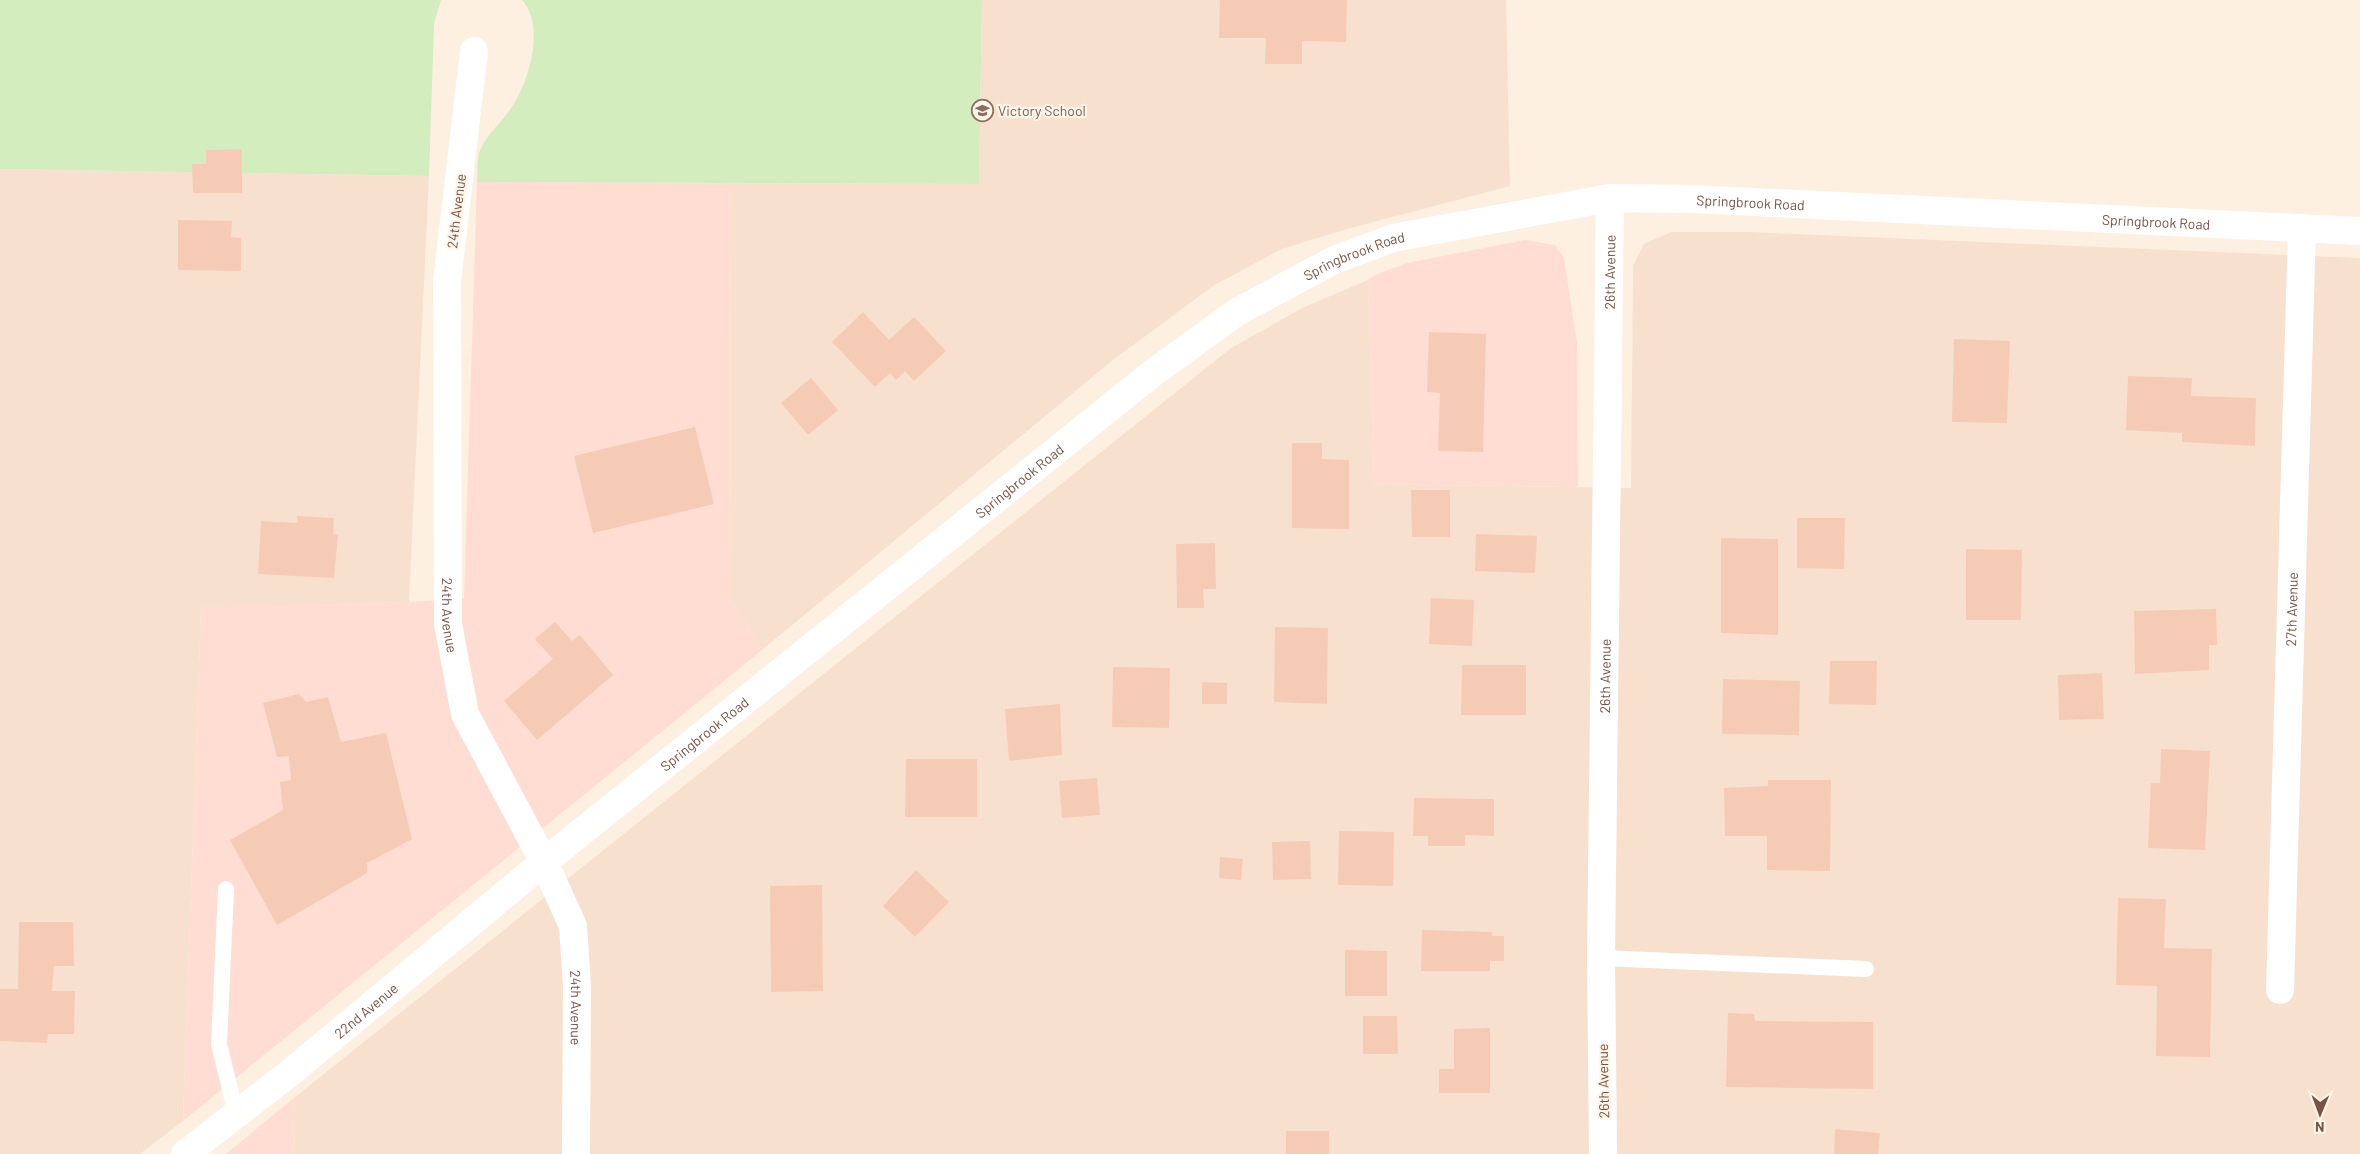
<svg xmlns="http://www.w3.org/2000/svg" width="2360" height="1154" font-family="Barlow,sans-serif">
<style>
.residential{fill:#f7e1ce}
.commercial{fill:#ffddd3}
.green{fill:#d4edbe}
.building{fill:#f6cbb5}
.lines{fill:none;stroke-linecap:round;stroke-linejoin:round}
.service{stroke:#fff;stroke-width:16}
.minor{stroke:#fff;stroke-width:28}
.tertiary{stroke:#fff;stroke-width:28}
.labels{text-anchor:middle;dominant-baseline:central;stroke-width:4.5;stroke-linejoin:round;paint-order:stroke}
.education-label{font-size:14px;fill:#785e54;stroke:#fff5e8;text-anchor:start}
.street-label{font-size:14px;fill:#775345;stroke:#fff5e8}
</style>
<rect width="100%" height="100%" fill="#fef0e0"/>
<g class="residential">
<path d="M 982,0 L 1506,0 L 1510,186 L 1347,229 L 1282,249 L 1213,286 L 1113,360 L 762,650 L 730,599 L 731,183 L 979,184 Z"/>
<path d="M 0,169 L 429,176 L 409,602 L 201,608 L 183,1121 L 140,1154 L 0,1154 Z"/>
<path d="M 1671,232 L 1749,232 L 2360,258 L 2360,1154 L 294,1154 L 295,1097 L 1231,348 L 1304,307 L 1368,280 L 1374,484 L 1631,488 L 1633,266 L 1644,244 Z"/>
</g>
<g class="commercial">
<path d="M 477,182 L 731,183 L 730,599 L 762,650 L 183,1121 L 201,607 L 409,602 L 464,598 Z"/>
<path d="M 1525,240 L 1555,245 L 1564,258 L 1577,343 L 1578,487 L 1374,484 L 1368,280 L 1375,275 L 1407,263 Z"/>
<path d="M 295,1097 L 294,1154 L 226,1154 Z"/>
</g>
<g class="green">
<path d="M 0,0 L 441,0 L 434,24 L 429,176 L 0,169 Z"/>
<path d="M 522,0 L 982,0 L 979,184 L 477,182 C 478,172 476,157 481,148 C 489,132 504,120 513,105 C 530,79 545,25 522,0 Z"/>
</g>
<g class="building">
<path d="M 1220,0 L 1347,0 L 1346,42 L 1302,41 L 1302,64 L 1265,64 L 1266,38 L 1219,38 Z"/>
<path d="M 242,149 L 242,193 L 193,193 L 192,164 L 206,164 L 206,150 Z"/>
<path d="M 178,220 L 232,221 L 231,237 L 241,238 L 241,271 L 178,270 Z"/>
<path d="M 863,312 L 889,340 L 914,317 L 946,351 L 914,381 L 905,371 L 896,380 L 890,373 L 875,387 L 832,342 Z"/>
<path d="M 1429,332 L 1486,334 L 1483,452 L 1438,451 L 1440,393 L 1427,392 Z"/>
<path d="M 1954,339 L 2010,341 L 2007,423 L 1952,422 Z"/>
<path d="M 2128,376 L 2192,378 L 2191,396 L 2256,398 L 2255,446 L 2182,442 L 2182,433 L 2126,430 Z"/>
<path d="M 811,378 L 838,410 L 808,435 L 781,403 Z"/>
<path d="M 695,427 L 714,504 L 593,533 L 574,456 Z"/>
<path d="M 1292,443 L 1322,443 L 1322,459 L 1349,460 L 1349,529 L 1292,528 Z"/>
<path d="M 1411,490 L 1450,490 L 1450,537 L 1412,537 Z"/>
<path d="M 297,516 L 334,518 L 333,534 L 338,535 L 334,578 L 258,574 L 261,521 L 298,523 Z"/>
<path d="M 1797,518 L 1845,518 L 1844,569 L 1797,568 Z"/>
<path d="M 1476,534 L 1537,536 L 1535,573 L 1475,571 Z"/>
<path d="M 1721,538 L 1778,539 L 1778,635 L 1721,633 Z"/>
<path d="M 1215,543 L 1216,589 L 1203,589 L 1204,608 L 1177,608 L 1176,544 Z"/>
<path d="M 1966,549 L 2022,550 L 2021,620 L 1966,620 Z"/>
<path d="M 1431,598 L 1474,600 L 1472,646 L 1429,644 Z"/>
<path d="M 2216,609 L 2217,645 L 2209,645 L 2209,670 L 2135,674 L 2134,611 Z"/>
<path d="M 555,622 L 572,641 L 580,635 L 613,675 L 537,740 L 504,701 L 553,659 L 535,639 Z"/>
<path d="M 1275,627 L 1328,628 L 1327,704 L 1274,702 Z"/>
<path d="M 1830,661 L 1877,661 L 1876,705 L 1829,704 Z"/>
<path d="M 1462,665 L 1526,665 L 1526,715 L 1461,715 Z"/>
<path d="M 1113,667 L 1170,668 L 1169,728 L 1112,727 Z"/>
<path d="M 2102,673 L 2104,719 L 2059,720 L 2058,675 Z"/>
<path d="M 1723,679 L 1800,681 L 1799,735 L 1722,734 Z"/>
<path d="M 1202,682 L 1227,683 L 1227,704 L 1202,704 Z"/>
<path d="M 299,694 L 306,702 L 328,697 L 341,742 L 386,733 L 412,839 L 367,863 L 367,873 L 277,925 L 230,840 L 283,810 L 280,782 L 291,780 L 289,756 L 277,757 L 263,703 Z"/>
<path d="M 1060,704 L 1062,755 L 1009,761 L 1005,709 Z"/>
<path d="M 2161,749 L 2210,751 L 2205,850 L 2148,848 L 2151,783 L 2160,783 Z"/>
<path d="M 906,759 L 977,759 L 977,817 L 905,817 Z"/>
<path d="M 1097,778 L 1100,815 L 1062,818 L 1059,781 Z"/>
<path d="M 1768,780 L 1831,780 L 1830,871 L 1767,870 L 1767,836 L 1725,836 L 1724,788 L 1768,786 Z"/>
<path d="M 1414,798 L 1494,799 L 1494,836 L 1465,835 L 1465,846 L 1428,846 L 1428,836 L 1413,836 Z"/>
<path d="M 1339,831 L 1394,832 L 1393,886 L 1338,885 Z"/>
<path d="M 1310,841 L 1311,879 L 1273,880 L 1272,842 Z"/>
<path d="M 1220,857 L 1243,859 L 1241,880 L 1219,878 Z"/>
<path d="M 916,870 L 949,902 L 915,937 L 883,906 Z"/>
<path d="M 822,885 L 823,991 L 771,992 L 770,886 Z"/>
<path d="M 2118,898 L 2166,899 L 2164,948 L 2212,949 L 2210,1057 L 2156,1056 L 2157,986 L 2116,985 Z"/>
<path d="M 19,922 L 73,922 L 74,966 L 54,966 L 52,991 L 75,991 L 74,1034 L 48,1034 L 47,1043 L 0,1041 L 0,989 L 18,989 Z"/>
<path d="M 1422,930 L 1492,932 L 1492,936 L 1504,936 L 1504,961 L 1490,961 L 1490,971 L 1421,971 Z"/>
<path d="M 1345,950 L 1387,951 L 1387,996 L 1345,996 Z"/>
<path d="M 1728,1013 L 1754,1014 L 1755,1021 L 1873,1022 L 1873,1089 L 1726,1087 Z"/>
<path d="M 1363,1016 L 1397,1016 L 1398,1054 L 1363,1054 Z"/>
<path d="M 1490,1028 L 1490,1093 L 1439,1093 L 1439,1069 L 1454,1069 L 1454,1029 Z"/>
<path d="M 1835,1129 L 1880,1133 L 1878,1154 L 1834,1154 Z"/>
<rect x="1286" y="1131" width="43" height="23"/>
</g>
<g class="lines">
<g class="service">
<path d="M 226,889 L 219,1044 L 236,1114"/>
<path d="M 1601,958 L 1866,969"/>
</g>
<g class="minor">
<path id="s1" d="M 474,51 L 447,281 L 448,624 L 465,714 L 544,862 L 573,926 L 577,986 L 576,1154"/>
<path id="s2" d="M 2280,990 L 2302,228"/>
<path id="s3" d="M 1603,1154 L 1601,958 L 1610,198"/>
</g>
<path class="tertiary" id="s4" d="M 185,1154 L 291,1072 L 544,862 L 1154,372 L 1237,312 L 1334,260 L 1393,238 L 1610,198 L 1692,199 L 2360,231"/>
</g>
<defs>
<symbol id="school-ring" viewBox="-11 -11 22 22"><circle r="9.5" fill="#fff5e8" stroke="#8d6e63" stroke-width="1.5"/><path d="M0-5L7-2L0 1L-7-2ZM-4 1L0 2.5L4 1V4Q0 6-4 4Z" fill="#8d6e63"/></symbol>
</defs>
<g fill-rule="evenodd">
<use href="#school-ring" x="970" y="98" width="25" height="25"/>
</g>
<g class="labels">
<g class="education-label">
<text x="998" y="110">Victory School</text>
</g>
<g class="street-label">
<text stroke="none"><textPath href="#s4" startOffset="1882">Springbrook Road</textPath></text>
<text transform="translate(456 211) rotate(-83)">24th Avenue</text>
<text stroke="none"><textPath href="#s4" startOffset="2288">Springbrook Road</textPath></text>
<text stroke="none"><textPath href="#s4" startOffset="1478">Springbrook Road</textPath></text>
<text stroke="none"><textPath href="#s3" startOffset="882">26th Avenue</textPath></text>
<text stroke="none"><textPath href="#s4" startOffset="1072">Springbrook Road</textPath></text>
<text stroke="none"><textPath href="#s2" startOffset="381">27th Avenue</textPath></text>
<text stroke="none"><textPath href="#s1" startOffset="566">24th Avenue</textPath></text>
<text stroke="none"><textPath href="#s3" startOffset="478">26th Avenue</textPath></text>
<text stroke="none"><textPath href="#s4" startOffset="668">Springbrook Road</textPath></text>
<text stroke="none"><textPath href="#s1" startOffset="986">24th Avenue</textPath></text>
<text stroke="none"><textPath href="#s4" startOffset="231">22nd Avenue</textPath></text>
<text transform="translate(1603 1081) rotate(-91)">26th Avenue</text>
</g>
</g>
<g transform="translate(2320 1114) rotate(181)" stroke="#fff5e8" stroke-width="4" paint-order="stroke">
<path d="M0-4L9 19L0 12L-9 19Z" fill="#775345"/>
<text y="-8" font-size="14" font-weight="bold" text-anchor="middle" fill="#775345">N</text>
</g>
</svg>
